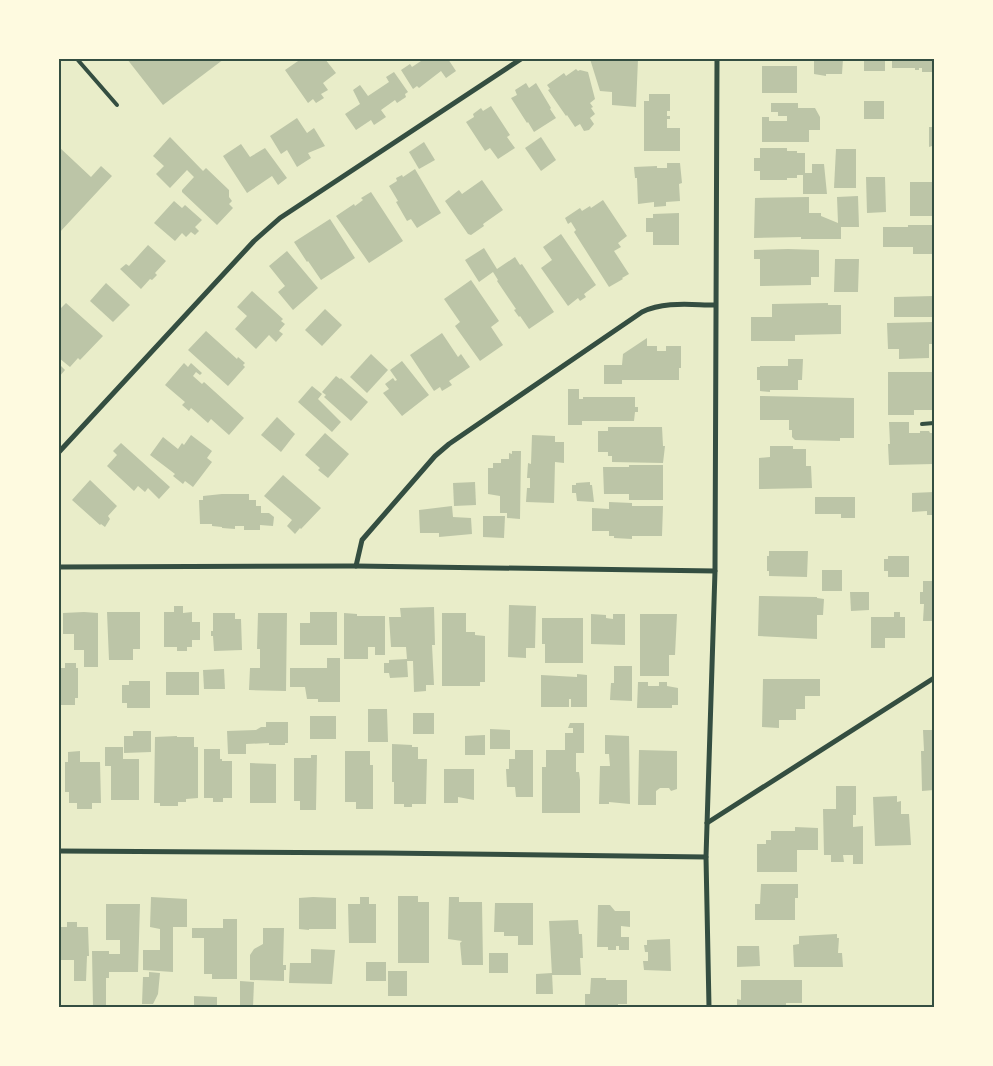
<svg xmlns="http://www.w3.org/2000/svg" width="993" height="1066" font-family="'Crimson Pro',serif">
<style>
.building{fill:#bcc5a7}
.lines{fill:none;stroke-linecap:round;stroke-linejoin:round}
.service{stroke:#344e41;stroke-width:4}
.minor{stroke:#344e41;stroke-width:5}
.neatline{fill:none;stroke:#344e41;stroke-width:2}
</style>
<rect width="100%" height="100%" fill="#e9edc9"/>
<g class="building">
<path d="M 127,59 L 224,59 L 163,105 Z"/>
<path d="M 301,59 L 325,59 L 336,73 L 323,83 L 328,90 L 321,94 L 324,98 L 316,103 L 313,99 L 308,103 L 285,70 Z"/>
<path d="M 424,59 L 448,59 L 456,71 L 446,78 L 441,71 L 419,88 L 417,86 L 413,89 L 401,70 L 410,64 L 412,67 Z"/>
<path d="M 590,59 L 638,59 L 636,107 L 612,105 L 612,92 L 600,91 Z"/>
<path d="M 814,59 L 843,59 L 842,74 L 826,74 L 826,76 L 814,74 Z"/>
<rect x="864" y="59" width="21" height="12"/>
<path d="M 892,59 L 934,59 L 934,72 L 922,72 L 922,68 L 919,68 L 919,70 L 915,70 L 915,68 L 892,68 Z"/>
<rect x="762" y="66" width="35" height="27"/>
<path d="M 576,69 L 578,71 L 580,70 L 588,72 L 595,99 L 590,103 L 593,107 L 591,108 L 595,114 L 590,118 L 594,124 L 589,130 L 584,131 L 580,124 L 575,127 L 567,115 L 566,116 L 548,90 L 550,89 L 547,85 L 564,73 L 566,76 Z"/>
<path d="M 394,72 L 408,92 L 405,94 L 406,97 L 397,103 L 395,100 L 381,110 L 386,117 L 374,125 L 371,120 L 356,130 L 345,114 L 360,104 L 353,90 L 360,85 L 368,96 L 389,82 L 386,77 Z"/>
<path d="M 526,83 L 529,88 L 536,83 L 551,108 L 550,109 L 556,118 L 534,132 L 528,122 L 527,123 L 511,98 L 517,95 L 515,90 Z"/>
<path d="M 649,94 L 670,94 L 670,111 L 667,111 L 667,116 L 670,116 L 670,119 L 667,119 L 667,128 L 680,128 L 680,151 L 644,151 L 644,101 L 649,101 Z"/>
<rect x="864" y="101" width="20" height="18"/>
<path d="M 771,103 L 798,103 L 798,108 L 815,108 L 820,117 L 820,130 L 809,130 L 809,142 L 762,142 L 762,117 L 769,117 L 769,121 L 787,121 L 787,116 L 778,116 L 778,112 L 771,112 Z"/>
<path d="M 491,106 L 510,135 L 507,137 L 515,148 L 498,159 L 490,148 L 485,151 L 466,122 L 474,117 L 473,114 L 481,108 L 483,111 Z"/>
<path d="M 297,118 L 307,133 L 314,128 L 325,146 L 308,153 L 311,158 L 297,167 L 287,150 L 281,154 L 270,136 Z"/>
<path d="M 929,127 L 934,127 L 934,164 L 932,164 L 932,146 L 929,147 Z"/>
<path d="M 170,137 L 203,171 L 206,168 L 229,190 L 229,197 L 232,201 L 229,204 L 233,208 L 217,225 L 182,192 L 182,190 L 194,177 L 187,170 L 170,188 L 156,174 L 164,166 L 153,156 Z"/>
<path d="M 541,137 L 556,160 L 541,171 L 525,148 Z"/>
<path d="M 424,142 L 435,160 L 419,169 L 409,152 Z"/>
<path d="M 241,144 L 250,157 L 265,148 L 287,178 L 278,185 L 272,176 L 247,193 L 223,156 Z"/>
<path d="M 59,147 L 91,177 L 101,166 L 112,176 L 59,233 Z"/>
<path d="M 760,148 L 787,148 L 787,151 L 797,151 L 797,153 L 805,153 L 805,173 L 812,173 L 812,164 L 824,164 L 827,194 L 803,194 L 803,175 L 797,175 L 797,178 L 787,178 L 787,180 L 760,180 L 760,171 L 754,171 L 754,158 L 760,158 Z"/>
<path d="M 836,149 L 856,149 L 856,188 L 834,188 Z"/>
<path d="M 667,163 L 680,163 L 682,183 L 679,184 L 680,201 L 666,202 L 666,206 L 654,207 L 654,202 L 638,204 L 637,178 L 635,178 L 634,167 L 657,166 L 657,168 L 667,168 Z"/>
<path d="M 415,169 L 441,213 L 417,228 L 411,219 L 407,221 L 396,202 L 398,201 L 389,186 L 397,181 L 396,178 L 402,175 L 403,177 Z"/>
<path d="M 866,177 L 885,177 L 886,212 L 867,213 Z"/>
<path d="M 482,180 L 503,210 L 483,224 L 484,226 L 471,235 L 468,234 L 445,201 L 459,190 L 462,194 Z"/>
<rect x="910" y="182" width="24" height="34"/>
<path d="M 371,192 L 403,241 L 369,263 L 336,216 L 354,204 L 355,206 L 363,200 L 361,198 Z"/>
<path d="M 858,196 L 859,227 L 841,227 L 841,239 L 801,239 L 801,237 L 754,238 L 755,198 L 809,197 L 809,213 L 821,213 L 821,216 L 838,223 L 837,197 Z"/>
<path d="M 603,200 L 627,236 L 618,243 L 621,247 L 614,251 L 629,274 L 622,278 L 623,279 L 609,287 L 574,232 L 576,230 L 571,222 L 568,224 L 565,218 L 580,208 L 582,211 L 590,206 L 591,208 Z"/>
<path d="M 174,201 L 182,208 L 185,205 L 202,220 L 195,227 L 199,231 L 195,235 L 191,232 L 186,237 L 182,233 L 175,241 L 154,223 Z"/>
<path d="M 679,213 L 679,245 L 653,245 L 653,232 L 646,232 L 646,218 L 653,218 L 653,214 Z"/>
<path d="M 330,219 L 355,258 L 321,280 L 308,261 L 307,262 L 294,242 Z"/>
<path d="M 908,225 L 934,225 L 934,254 L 913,254 L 913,247 L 883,247 L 883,227 L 908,227 Z"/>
<path d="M 561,234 L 596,285 L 584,294 L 586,297 L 580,301 L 578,298 L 568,306 L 541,268 L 552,260 L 543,247 Z"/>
<path d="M 148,245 L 166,261 L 155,273 L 157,275 L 152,280 L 150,279 L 141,289 L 120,269 L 126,264 L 129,266 Z"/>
<path d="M 484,248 L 497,269 L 515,257 L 520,265 L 522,264 L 554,312 L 529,329 L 520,316 L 519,317 L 514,310 L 516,309 L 497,281 L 498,280 L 493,272 L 479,282 L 465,260 Z"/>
<path d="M 788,249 L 819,250 L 819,277 L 811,277 L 811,285 L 760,286 L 760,259 L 754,259 L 754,250 Z"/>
<path d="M 287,251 L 318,288 L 293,310 L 278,292 L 285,286 L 269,266 Z"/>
<path d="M 835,259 L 859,259 L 858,292 L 834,292 Z"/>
<path d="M 471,280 L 499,321 L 491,327 L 503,345 L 480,361 L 455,326 L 460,322 L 444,299 Z"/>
<path d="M 106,283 L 130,305 L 113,322 L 90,301 Z"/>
<path d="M 252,291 L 283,319 L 281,321 L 285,324 L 279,331 L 283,334 L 276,342 L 269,335 L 256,349 L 235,329 L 247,316 L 237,307 Z"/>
<path d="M 934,296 L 934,317 L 894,317 L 894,297 Z"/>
<path d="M 66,303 L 103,336 L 80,360 L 78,358 L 70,367 L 59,358 L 59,310 Z"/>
<path d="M 828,303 L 828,305 L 841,305 L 841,334 L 795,335 L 795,341 L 751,341 L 751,317 L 772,317 L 772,304 Z"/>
<path d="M 325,309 L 342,325 L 322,346 L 305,330 Z"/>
<path d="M 934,322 L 934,344 L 929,344 L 929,358 L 899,359 L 899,349 L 888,349 L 887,323 Z"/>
<path d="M 206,331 L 237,359 L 238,357 L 245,363 L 243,365 L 245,367 L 228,386 L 188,350 Z"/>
<path d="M 442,333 L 458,357 L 461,354 L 470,367 L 449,381 L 452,385 L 442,391 L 440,387 L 434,391 L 410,355 Z"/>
<path d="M 647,338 L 647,346 L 657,346 L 657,351 L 666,351 L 666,346 L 681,346 L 681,368 L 679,368 L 679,380 L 622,380 L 622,384 L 604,384 L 604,365 L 622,365 L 623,354 Z"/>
<path d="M 371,354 L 388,370 L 367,393 L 350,377 Z"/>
<path d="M 788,359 L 803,359 L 802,380 L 798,380 L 798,390 L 770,390 L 770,392 L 760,391 L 760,380 L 757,380 L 757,367 L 760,367 L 760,366 L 788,366 Z"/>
<path d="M 402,361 L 429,395 L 402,416 L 383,393 L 389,389 L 385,384 L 393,378 L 395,381 L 397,380 L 390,370 Z"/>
<path d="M 184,363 L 188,367 L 191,363 L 202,373 L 200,375 L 196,372 L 193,376 L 202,384 L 204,382 L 244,418 L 229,435 L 211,419 L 208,423 L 191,408 L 189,411 L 182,405 L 185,402 L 165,385 Z"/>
<path d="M 59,364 L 65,370 L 59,377 Z"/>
<path d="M 888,372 L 934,372 L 934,410 L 914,410 L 914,415 L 888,415 Z"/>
<path d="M 336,376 L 340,379 L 341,378 L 368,402 L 351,421 L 324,397 L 326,395 L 322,392 Z"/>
<path d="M 312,386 L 322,394 L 318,399 L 341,422 L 332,432 L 298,402 Z"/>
<path d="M 568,389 L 579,389 L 579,399 L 583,399 L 583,397 L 635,397 L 635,407 L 638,407 L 638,412 L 635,412 L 634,421 L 582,421 L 582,425 L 568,425 Z"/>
<path d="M 760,396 L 854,398 L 854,438 L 840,438 L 840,441 L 795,440 L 792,437 L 792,430 L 789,430 L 789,420 L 760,420 Z"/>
<path d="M 277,417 L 295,434 L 281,452 L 261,435 Z"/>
<path d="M 889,422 L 909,422 L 909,433 L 920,433 L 920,431 L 929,431 L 930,433 L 934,433 L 934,464 L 889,465 L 888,444 L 890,444 Z"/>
<path d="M 608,427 L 662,427 L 663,446 L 665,446 L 663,463 L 612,462 L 612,456 L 608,456 L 608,452 L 598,452 L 598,431 L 608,431 Z"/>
<path d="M 325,433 L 349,454 L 328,478 L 318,470 L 320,468 L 305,455 Z"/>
<path d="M 191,435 L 212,451 L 207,458 L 212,462 L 193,487 L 185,481 L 183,484 L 173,476 L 175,474 L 150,455 L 163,437 L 178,449 L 182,443 L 184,445 Z"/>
<path d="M 532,435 L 555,436 L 555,442 L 564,442 L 564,463 L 555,462 L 554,503 L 526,502 L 527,488 L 530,488 L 530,478 L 527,478 L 528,463 L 531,464 Z"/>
<path d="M 121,443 L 170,487 L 159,499 L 148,488 L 145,492 L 138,486 L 134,491 L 107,466 L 117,455 L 113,451 Z"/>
<path d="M 770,446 L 793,446 L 793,449 L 806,449 L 806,466 L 811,466 L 812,488 L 759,489 L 759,458 L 770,457 Z"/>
<path d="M 512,451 L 521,451 L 520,519 L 507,518 L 507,513 L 500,513 L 500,496 L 488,494 L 488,468 L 493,468 L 493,463 L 501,463 L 501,459 L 509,459 L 509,453 L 512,454 Z"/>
<path d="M 629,465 L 663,465 L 663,500 L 629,500 L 629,494 L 604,494 L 603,467 L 629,467 Z"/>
<path d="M 283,475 L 321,508 L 301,529 L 300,528 L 295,534 L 287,526 L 292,520 L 264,496 Z"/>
<path d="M 90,480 L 117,506 L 108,516 L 110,519 L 105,527 L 101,524 L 100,525 L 72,500 Z"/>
<path d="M 475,482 L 476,505 L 454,506 L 453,483 Z"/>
<path d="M 590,482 L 590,485 L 592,485 L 594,502 L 577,501 L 576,493 L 572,493 L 572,485 L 576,485 L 576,483 Z"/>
<path d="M 934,492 L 934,515 L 927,515 L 927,511 L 912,512 L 912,493 Z"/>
<path d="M 222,494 L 249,494 L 249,500 L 256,500 L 256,506 L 261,506 L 261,513 L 269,513 L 274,517 L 273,526 L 260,525 L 260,530 L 244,530 L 244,526 L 235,526 L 235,529 L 222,528 L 222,527 L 212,526 L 212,524 L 200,524 L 199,500 L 203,500 L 203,496 Z"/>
<path d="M 815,497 L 855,497 L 855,518 L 841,518 L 841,514 L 815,514 Z"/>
<path d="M 609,502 L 632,503 L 632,506 L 663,506 L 662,536 L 632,536 L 632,539 L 614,538 L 614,536 L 609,536 L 609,531 L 592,531 L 592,508 L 609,509 Z"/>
<path d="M 452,506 L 453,517 L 471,518 L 472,534 L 439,537 L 439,533 L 420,533 L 419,510 Z"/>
<path d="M 483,516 L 505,516 L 504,538 L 483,537 Z"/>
<path d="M 769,551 L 808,551 L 807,577 L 769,576 L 769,571 L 767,571 L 767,556 L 769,556 Z"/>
<path d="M 888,556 L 909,556 L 909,577 L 888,577 L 888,571 L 884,571 L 884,559 L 888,559 Z"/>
<rect x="822" y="570" width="20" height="21"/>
<path d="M 923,581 L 934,581 L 934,621 L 923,621 L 924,604 L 920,604 L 920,592 L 923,592 Z"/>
<path d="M 850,592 L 869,592 L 869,610 L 851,611 Z"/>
<path d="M 759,596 L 817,597 L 817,598 L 824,599 L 823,615 L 817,615 L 817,639 L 758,636 Z"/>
<path d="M 509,605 L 536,606 L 535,648 L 526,648 L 526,658 L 508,657 Z"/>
<path d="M 174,606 L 183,606 L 183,613 L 192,612 L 192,622 L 200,622 L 200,640 L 192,640 L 192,647 L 187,647 L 187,651 L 177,651 L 177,647 L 164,647 L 164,612 L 174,612 Z"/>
<path d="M 434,607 L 435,645 L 432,645 L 434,685 L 426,685 L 426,691 L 414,692 L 413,661 L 407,661 L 408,677 L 390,678 L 389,673 L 384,673 L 384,663 L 389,663 L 389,660 L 407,659 L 406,647 L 391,647 L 389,617 L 401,617 L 400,608 Z"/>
<path d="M 84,612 L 98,613 L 98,667 L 84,667 L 84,650 L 74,650 L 74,634 L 63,634 L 63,613 Z"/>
<path d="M 107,612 L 140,612 L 140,649 L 133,649 L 133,660 L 109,660 Z"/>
<path d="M 310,612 L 337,612 L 337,645 L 300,645 L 300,623 L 310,623 Z"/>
<path d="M 894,612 L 900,612 L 900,617 L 905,617 L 905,638 L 885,638 L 885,648 L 871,648 L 871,617 L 894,617 Z"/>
<path d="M 213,613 L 235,613 L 235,619 L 241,619 L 242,650 L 214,651 L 213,636 L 211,636 L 211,631 L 213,631 Z"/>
<path d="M 258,613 L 287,613 L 286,691 L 249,690 L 250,668 L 260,668 L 260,649 L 257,649 Z"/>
<path d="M 344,613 L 357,614 L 357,616 L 385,616 L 385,655 L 375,655 L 375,647 L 368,647 L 368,659 L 344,659 Z"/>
<path d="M 442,613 L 466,613 L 466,632 L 475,632 L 475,635 L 485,636 L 485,682 L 480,682 L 480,686 L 442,686 Z"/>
<path d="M 591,614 L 606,615 L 606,618 L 613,619 L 613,614 L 625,614 L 625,645 L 591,644 Z"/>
<path d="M 640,614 L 677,614 L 675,655 L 669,655 L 669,676 L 640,676 Z"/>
<path d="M 542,618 L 583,618 L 583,663 L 545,663 L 545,644 L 542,644 Z"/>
<path d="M 327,658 L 340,658 L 340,702 L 318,702 L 318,699 L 307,699 L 305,687 L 290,687 L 290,668 L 327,668 Z"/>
<path d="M 65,663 L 76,663 L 76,668 L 78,668 L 78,698 L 75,698 L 75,705 L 59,705 L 59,668 L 65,668 Z"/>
<path d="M 614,666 L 632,666 L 632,701 L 610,700 L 611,683 L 614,683 Z"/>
<path d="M 224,669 L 225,689 L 204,689 L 203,670 Z"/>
<rect x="166" y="672" width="33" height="23"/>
<path d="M 577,674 L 587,675 L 587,707 L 571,707 L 571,699 L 569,699 L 569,707 L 541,707 L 541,675 L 577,677 Z"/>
<path d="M 763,679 L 820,679 L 820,696 L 805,696 L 805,709 L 796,709 L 796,720 L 779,720 L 779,728 L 762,727 Z"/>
<path d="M 129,681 L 150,681 L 150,708 L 127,708 L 127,703 L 122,703 L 122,685 L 129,685 Z"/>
<path d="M 638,682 L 648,682 L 648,686 L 659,686 L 659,682 L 667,682 L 667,686 L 678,688 L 678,705 L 672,705 L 672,708 L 637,708 Z"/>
<path d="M 368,709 L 387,709 L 388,742 L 368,742 Z"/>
<rect x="413" y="713" width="21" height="21"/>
<rect x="310" y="716" width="26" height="23"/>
<path d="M 266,722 L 288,722 L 288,743 L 285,743 L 285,745 L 269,745 L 269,743 L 246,744 L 246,754 L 228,754 L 227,731 L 256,730 L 261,727 L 266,727 Z"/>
<path d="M 570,723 L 584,723 L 584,753 L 576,753 L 576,772 L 579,772 L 580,780 L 580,813 L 542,813 L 542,767 L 546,767 L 546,750 L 565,750 L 565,733 L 573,733 L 573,728 L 568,728 Z"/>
<path d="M 490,729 L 510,730 L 510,749 L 490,749 Z"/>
<path d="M 923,730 L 934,730 L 934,790 L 922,791 L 921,751 L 924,751 Z"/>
<path d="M 133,731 L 151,731 L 151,752 L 124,753 L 124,736 L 133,736 Z"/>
<path d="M 485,735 L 485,755 L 465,755 L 465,736 Z"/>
<path d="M 605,735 L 629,736 L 630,804 L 609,802 L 609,804 L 599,804 L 600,766 L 610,766 L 609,754 L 605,754 Z"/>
<path d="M 177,736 L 177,737 L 194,737 L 194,747 L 198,747 L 198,798 L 186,799 L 186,802 L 178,802 L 178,806 L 160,806 L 160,803 L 154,803 L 155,737 Z"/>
<path d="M 392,744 L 412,745 L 412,747 L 418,747 L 418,759 L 427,759 L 426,804 L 412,804 L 412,807 L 404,807 L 404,804 L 394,804 L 394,782 L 392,782 Z"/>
<path d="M 105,747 L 123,747 L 123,759 L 139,759 L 139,800 L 111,800 L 111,766 L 105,766 Z"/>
<path d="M 204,749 L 220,749 L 220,759 L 222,759 L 222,761 L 232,761 L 232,798 L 223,798 L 223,802 L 213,802 L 213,798 L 204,798 Z"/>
<path d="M 515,750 L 533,750 L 533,797 L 516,797 L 515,787 L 507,787 L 506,769 L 509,769 L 509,759 L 515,759 Z"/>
<path d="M 639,750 L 677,751 L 677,789 L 671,791 L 669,788 L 660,788 L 656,791 L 656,805 L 638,805 Z"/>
<path d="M 80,751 L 80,762 L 100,762 L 101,803 L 92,803 L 92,809 L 77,809 L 77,803 L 69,803 L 69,792 L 65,792 L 65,762 L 68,762 L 68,752 Z"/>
<path d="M 345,751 L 370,751 L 370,765 L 373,765 L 373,809 L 356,809 L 356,802 L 345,802 Z"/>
<path d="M 311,755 L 317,755 L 316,810 L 300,810 L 300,801 L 294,801 L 294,758 L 311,758 Z"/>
<path d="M 250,763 L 276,764 L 276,803 L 250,803 Z"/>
<path d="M 444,769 L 474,769 L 474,800 L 458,797 L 458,803 L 444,803 Z"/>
<path d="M 836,786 L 856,786 L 856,815 L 853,815 L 853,827 L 863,826 L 863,864 L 853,864 L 853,855 L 843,855 L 844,862 L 831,862 L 831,855 L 824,855 L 823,809 L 836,809 Z"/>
<path d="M 897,796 L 897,802 L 901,801 L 901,814 L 909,814 L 911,845 L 875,846 L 873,797 Z"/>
<path d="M 795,827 L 818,828 L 818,850 L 797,850 L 797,872 L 757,872 L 757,844 L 766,844 L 766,840 L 771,840 L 771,831 L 795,831 Z"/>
<path d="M 761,884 L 798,884 L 798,898 L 795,898 L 795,920 L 755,920 L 755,904 L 760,904 Z"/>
<path d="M 398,896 L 418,896 L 418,902 L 429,902 L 429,963 L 398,963 Z"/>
<path d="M 151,897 L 187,899 L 187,927 L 173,927 L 173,972 L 143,970 L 143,950 L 160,950 L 160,929 L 150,927 Z"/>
<path d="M 313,897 L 336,898 L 336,929 L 309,929 L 309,930 L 299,929 L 299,898 Z"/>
<path d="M 360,897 L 369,897 L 369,904 L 376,904 L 376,943 L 349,943 L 348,904 L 360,904 Z"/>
<path d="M 449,897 L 459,897 L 459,902 L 482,902 L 483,965 L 462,965 L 460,943 L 462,941 L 448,939 Z"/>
<path d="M 495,903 L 533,903 L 533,945 L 518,945 L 518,936 L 504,936 L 504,932 L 494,932 Z"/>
<path d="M 106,904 L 140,904 L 138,972 L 109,972 L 109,978 L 106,978 L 106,1007 L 93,1007 L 92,951 L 109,951 L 109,954 L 120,954 L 120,940 L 106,940 Z"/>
<path d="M 598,905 L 610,905 L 615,911 L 630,911 L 630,927 L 621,926 L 621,937 L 629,937 L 629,950 L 619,950 L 619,946 L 616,946 L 616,950 L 608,950 L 608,947 L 597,947 Z"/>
<path d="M 223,919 L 237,919 L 237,979 L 212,979 L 212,974 L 204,974 L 204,938 L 192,938 L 192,928 L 223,928 Z"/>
<path d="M 578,920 L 579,934 L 582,934 L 583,958 L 580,958 L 581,975 L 552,975 L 549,921 Z"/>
<path d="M 67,922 L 77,922 L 77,927 L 88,927 L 89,956 L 87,956 L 86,981 L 74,981 L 74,960 L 59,960 L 59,927 L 67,927 Z"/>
<path d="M 263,928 L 284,928 L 283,965 L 286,965 L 286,970 L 284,970 L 284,981 L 250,980 L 250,955 L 254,949 L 263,944 Z"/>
<path d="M 837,934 L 837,938 L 839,938 L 838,953 L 842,953 L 843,967 L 794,967 L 793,945 L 799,944 L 799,936 Z"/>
<path d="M 670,939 L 671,971 L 644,970 L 643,961 L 648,961 L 648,952 L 645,952 L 644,945 L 647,945 L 647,940 Z"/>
<path d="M 737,946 L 759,946 L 760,966 L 737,967 Z"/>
<path d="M 311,949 L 335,950 L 332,984 L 289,983 L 290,963 L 311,963 Z"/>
<rect x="489" y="953" width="19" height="20"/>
<rect x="366" y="962" width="20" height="19"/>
<rect x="388" y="971" width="19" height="25"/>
<path d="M 149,972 L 160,973 L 158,994 L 153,1004 L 142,1004 L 143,977 L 149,977 Z"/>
<path d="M 552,973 L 553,994 L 536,994 L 536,974 Z"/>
<path d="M 591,978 L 606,978 L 606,980 L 627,980 L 627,1004 L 618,1004 L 618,1007 L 585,1007 L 585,994 L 590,994 Z"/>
<path d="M 741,980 L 802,980 L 802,1003 L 786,1003 L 786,1007 L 737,1007 L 737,999 L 741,1000 Z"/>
<path d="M 240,981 L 254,982 L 253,1007 L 240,1007 Z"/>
<path d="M 194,996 L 217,997 L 217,1007 L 194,1007 Z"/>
</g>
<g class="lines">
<g class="service">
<path d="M 77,59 L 117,105"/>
<path d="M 922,424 L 934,423"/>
</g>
<g class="minor">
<path d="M 59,452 L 254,241 L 280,218 L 521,59"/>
<path d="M 356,566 L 362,540 L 435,456 L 449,444 L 642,312 C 665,301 691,305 715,305"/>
<path d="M 59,567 L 356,566 L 715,571"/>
<path d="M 707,823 L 934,678"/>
<path d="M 59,851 L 384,853 L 706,857"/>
<path d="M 709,1007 L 706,857 L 715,571 L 717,59"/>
</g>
</g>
<rect width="993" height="1066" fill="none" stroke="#fefae0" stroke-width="120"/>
<rect x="60" y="60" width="873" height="946" class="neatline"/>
</svg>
